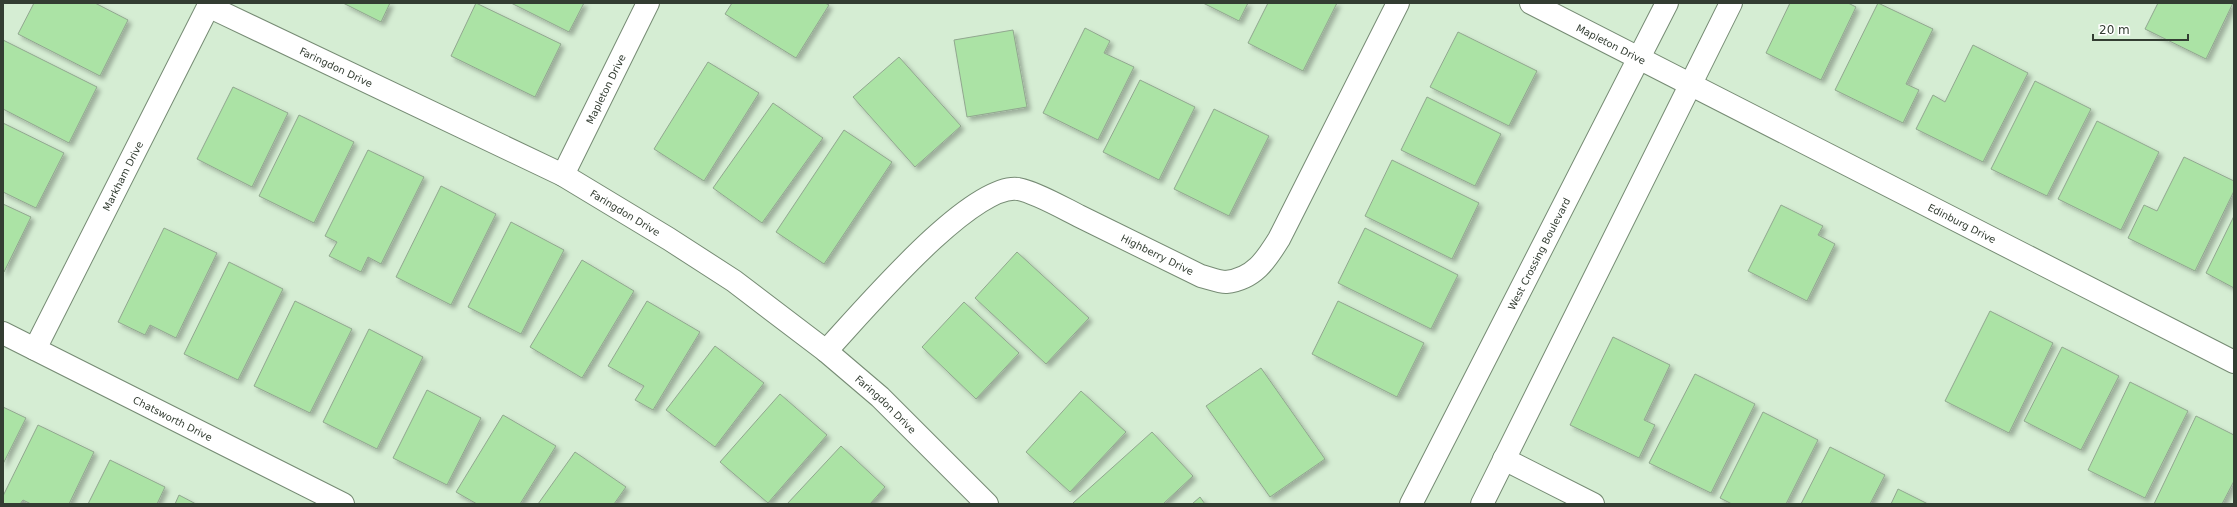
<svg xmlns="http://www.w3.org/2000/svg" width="2237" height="507" font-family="'DejaVu Sans',sans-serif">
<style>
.building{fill:#abe3a5;stroke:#91a78f;filter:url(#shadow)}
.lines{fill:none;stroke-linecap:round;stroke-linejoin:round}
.minor-casing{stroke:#768b74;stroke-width:24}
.tertiary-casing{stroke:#768b74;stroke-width:24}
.minor{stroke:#fff;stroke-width:22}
.tertiary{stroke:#fff;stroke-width:22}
.labels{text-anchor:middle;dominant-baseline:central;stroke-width:3;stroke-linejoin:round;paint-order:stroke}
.street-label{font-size:10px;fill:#333d32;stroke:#fff}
</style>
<defs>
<filter id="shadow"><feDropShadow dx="3.5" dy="3.5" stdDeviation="2" flood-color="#0004"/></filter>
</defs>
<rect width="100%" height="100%" fill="#d5edd3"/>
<g class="building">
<path d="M 34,3 L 95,3 L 128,20 L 100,76 L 18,34 Z"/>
<path d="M 343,3 L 390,3 L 381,22 Z"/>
<path d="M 476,3 L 561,44 L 535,97 L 451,56 Z"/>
<path d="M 511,3 L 584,3 L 569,32 Z"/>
<path d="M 732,3 L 825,3 L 829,5 L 796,58 L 725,14 Z"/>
<path d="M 1203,3 L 1248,3 L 1239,21 Z"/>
<path d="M 1268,3 L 1337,3 L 1303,71 L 1248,43 Z"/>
<path d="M 1790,3 L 1848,3 L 1856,7 L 1821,80 L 1766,53 Z"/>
<path d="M 1878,3 L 1933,29 L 1906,84 L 1919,90 L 1903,123 L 1835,90 Z"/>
<path d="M 2158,3 L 2233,3 L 2206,59 L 2145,29 Z"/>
<path d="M 1085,28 L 1110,41 L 1104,53 L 1134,67 L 1098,140 L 1043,113 Z"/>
<path d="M 1013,30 L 1027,107 L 967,117 L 954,40 Z"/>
<path d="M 1458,32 L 1537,71 L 1509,126 L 1430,87 Z"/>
<path d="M 3,40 L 97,87 L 69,143 L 3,109 Z"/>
<path d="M 1973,45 L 2028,73 L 1983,162 L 1916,129 L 1933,95 L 1945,102 Z"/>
<path d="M 899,57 L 961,126 L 915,167 L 853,97 Z"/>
<path d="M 708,62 L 759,93 L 704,181 L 654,149 Z"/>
<path d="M 1140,80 L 1195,107 L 1159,180 L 1103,152 Z"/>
<path d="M 2035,81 L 2091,109 L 2047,196 L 1991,169 Z"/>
<path d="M 233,87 L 288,113 L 252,187 L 197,159 Z"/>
<path d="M 1427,97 L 1501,134 L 1475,186 L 1401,150 Z"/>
<path d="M 773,103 L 823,138 L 762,223 L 713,188 Z"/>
<path d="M 1214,109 L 1269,136 L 1229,216 L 1174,189 Z"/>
<path d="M 299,115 L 354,142 L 314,223 L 259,196 Z"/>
<path d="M 2097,121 L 2159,152 L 2121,230 L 2058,199 Z"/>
<path d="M 3,123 L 64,153 L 36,208 L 3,192 Z"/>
<path d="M 844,130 L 892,162 L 824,264 L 776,232 Z"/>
<path d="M 368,150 L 424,177 L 381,264 L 368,257 L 361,272 L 329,256 L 337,242 L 325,236 Z"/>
<path d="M 2184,157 L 2234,181 L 2234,191 L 2195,271 L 2128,238 L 2144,205 L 2157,211 Z"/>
<path d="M 1392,160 L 1479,203 L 1452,259 L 1365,216 Z"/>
<path d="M 441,186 L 496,214 L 451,305 L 396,277 Z"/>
<path d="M 3,204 L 31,217 L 4,272 L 3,272 Z"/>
<path d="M 1781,205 L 1823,226 L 1818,235 L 1835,244 L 1807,301 L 1748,271 Z"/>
<path d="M 2234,216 L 2234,288 L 2206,273 Z"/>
<path d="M 511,222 L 564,250 L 521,334 L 468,307 Z"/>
<path d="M 164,228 L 217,253 L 176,338 L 150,325 L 145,335 L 118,322 Z"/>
<path d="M 1365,228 L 1458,275 L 1431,329 L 1338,283 Z"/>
<path d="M 1017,252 L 1089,318 L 1046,364 L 975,298 Z"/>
<path d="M 582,260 L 634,291 L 582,378 L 530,347 Z"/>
<path d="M 229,262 L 283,289 L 238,380 L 184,354 Z"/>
<path d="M 295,301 L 352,329 L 310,413 L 254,386 Z"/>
<path d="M 647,301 L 700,332 L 653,410 L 635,400 L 644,386 L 608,366 Z"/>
<path d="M 1338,301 L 1424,343 L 1397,397 L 1312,354 Z"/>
<path d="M 964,302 L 1019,353 L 976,399 L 922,347 Z"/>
<path d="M 1990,311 L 2053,343 L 2009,433 L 1945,401 Z"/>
<path d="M 369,329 L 423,357 L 377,449 L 323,422 Z"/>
<path d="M 1613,337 L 1670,365 L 1644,420 L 1655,425 L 1639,458 L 1570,425 Z"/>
<path d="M 715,346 L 764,383 L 715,447 L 666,410 Z"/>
<path d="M 2062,347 L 2119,376 L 2081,450 L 2024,421 Z"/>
<path d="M 1261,368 L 1325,459 L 1270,497 L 1206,406 Z"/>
<path d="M 1695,374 L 1755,404 L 1711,493 L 1649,463 Z"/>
<path d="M 2130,382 L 2188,411 L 2145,498 L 2088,470 Z"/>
<path d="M 427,390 L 481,418 L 447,485 L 393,458 Z"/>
<path d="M 1081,391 L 1126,432 L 1070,492 L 1026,452 Z"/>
<path d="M 780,394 L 827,435 L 768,503 L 720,462 Z"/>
<path d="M 3,407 L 26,418 L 3,464 Z"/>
<path d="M 1763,412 L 1818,440 L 1786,504 L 1732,504 L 1720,498 Z"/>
<path d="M 503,415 L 556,446 L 520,504 L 477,504 L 456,492 Z"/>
<path d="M 2196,416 L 2234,435 L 2234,481 L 2222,504 L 2154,504 Z"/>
<path d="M 38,425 L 94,452 L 69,504 L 31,504 L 23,500 L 20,504 L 3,504 L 3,496 Z"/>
<path d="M 1152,432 L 1193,476 L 1163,504 L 1074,504 L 1073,503 Z"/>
<path d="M 841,446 L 885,487 L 870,504 L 787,504 Z"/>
<path d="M 1830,447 L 1885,475 L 1870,504 L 1801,504 Z"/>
<path d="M 575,452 L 626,487 L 614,504 L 538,504 Z"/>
<path d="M 110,460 L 165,487 L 157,504 L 88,504 Z"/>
<path d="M 1898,489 L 1928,504 L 1891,504 Z"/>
<path d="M 179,495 L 196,504 L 175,504 Z"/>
<path d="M 1200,497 L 1205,504 L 1192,504 Z"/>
</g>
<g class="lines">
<defs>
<g id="minor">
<path id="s1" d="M 1531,3 L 2234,362"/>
<path id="s2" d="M 208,6 L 563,175 L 669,239 L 734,281 L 826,351 L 880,397 L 987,504"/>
<path id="s3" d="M 563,175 L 648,3"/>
<path id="s4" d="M 3,333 L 343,504"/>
<path id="s5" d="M 35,349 L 210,3"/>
<path id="s6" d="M 826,351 C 859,316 971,182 1018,189 C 1035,192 1063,208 1079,216 C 1120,236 1161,256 1201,276 C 1209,278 1219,282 1226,282 C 1254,279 1266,260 1279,239 L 1398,3"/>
<path d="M 1504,459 L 1593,504"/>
</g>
<g id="tertiary">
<path id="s7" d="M 1411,504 L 1667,3"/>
<path d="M 1482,504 L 1731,3"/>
</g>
</defs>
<use href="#minor" class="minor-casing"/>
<use href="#tertiary" class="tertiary-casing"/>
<use href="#minor" class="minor"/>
<use href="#tertiary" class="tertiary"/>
</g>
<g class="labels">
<g class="street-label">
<text stroke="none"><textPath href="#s1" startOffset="90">Mapleton Drive</textPath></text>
<text stroke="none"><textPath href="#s2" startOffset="142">Faringdon Drive</textPath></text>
<text stroke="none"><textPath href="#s3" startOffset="96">Mapleton Drive</textPath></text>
<text stroke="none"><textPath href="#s5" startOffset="194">Markham Drive</textPath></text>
<text stroke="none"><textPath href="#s2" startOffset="466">Faringdon Drive</textPath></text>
<text stroke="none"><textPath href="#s1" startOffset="484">Edinburg Drive</textPath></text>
<text stroke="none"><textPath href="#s7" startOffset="281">West Crossing Boulevard</textPath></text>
<text stroke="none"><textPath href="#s6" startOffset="410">Highberry Drive</textPath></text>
<text stroke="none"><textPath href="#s2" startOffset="790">Faringdon Drive</textPath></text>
<text stroke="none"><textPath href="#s4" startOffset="190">Chatsworth Drive</textPath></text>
</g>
</g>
<rect width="2237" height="507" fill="none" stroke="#333d32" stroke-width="8"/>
<path d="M2093 34v6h95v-6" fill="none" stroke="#333d32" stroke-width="2"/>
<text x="2099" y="34" font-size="12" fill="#333d32" stroke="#ffffff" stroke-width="3" paint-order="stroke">20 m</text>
</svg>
